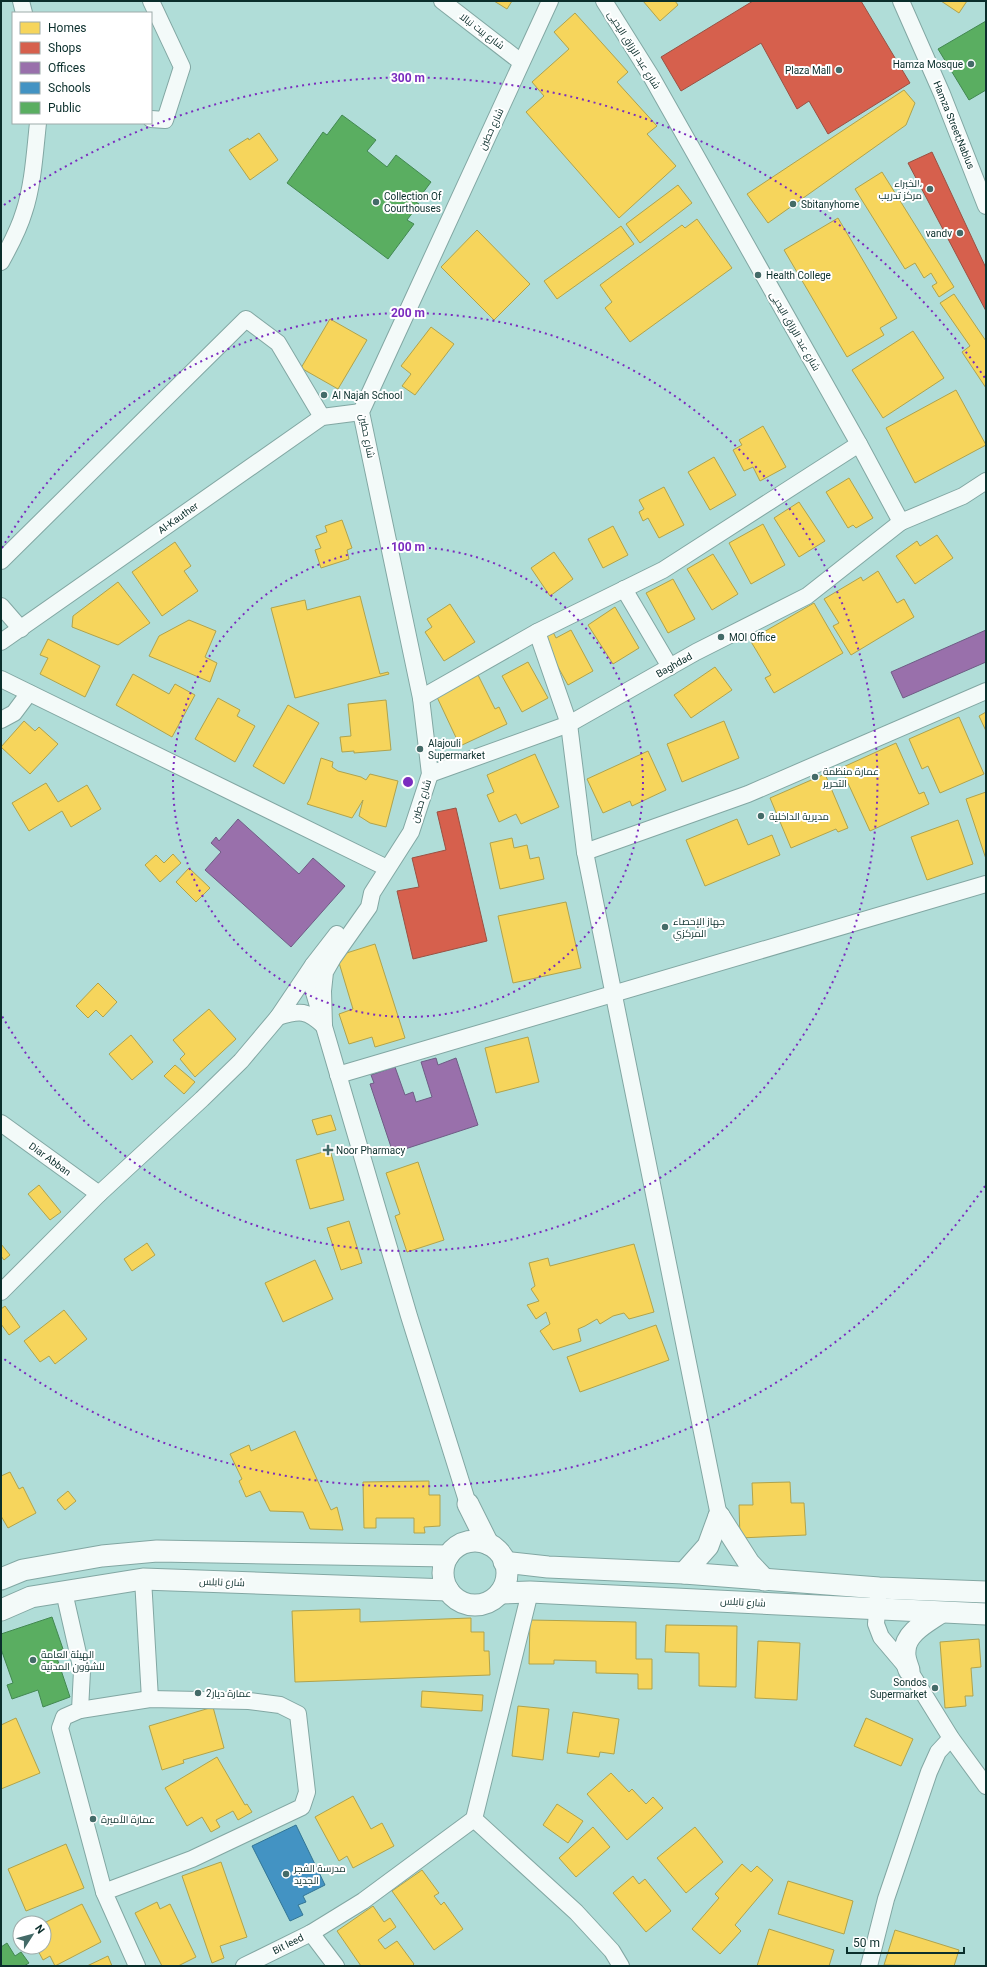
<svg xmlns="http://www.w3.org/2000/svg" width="987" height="1967" font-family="Roboto,Cairo,sans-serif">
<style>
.homes{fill:#f6d55c;stroke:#afa34d}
.shops{fill:#d6604d;stroke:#995143}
.offices{fill:#9970ab;stroke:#6e5c85}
.schools{fill:#4393c3;stroke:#327595}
.public{fill:#5aae61;stroke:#428851}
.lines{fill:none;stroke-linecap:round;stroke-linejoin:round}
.minor-casing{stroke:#82a7a3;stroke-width:18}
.major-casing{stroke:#82a7a3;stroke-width:23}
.minor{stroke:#f3faf9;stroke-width:16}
.major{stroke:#f3faf9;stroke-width:21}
.ring{fill:none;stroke:#7b2cbf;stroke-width:2;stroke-dasharray:2 4}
.poi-dot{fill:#446b68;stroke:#fff;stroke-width:1.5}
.labels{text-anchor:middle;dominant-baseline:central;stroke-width:4;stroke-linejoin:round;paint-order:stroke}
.street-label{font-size:10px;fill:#0a2e2b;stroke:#fff}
.poi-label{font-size:10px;fill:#0a2e2b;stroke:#fff;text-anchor:start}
.centre{fill:#7b2cbf;stroke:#fff;stroke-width:2}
.ring-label{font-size:12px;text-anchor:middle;font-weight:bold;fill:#7b2cbf;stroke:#fff;stroke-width:4;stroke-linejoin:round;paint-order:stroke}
</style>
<rect width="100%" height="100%" fill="#b0ddd8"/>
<g class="homes">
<path d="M 494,1 L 512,1 L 507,9 Z"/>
<path d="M 643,1 L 675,1 L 678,5 L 660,21 Z"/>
<path d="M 941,1 L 967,1 L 959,13 Z"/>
<path d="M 575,13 L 628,72 L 617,82 L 657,126 L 647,134 L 676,166 L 619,218 L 526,112 L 544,96 L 532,82 L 569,49 L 554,32 Z"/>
<path d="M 904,90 L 915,103 L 906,125 L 768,223 L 747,194 Z"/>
<path d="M 259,133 L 278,160 L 250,180 L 229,150 L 248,138 L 249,140 Z"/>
<path d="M 882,172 L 954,287 L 939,297 L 932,286 L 937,283 L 931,273 L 924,278 L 915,263 L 905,269 L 855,189 Z"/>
<path d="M 678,185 L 692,203 L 640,243 L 626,224 Z"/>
<path d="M 838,218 L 897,318 L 880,328 L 884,335 L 847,357 L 784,250 Z"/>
<path d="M 697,219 L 732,268 L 630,342 L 605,308 L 612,302 L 600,285 L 682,225 L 685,228 Z"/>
<path d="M 621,226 L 634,244 L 557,299 L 544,281 Z"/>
<path d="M 477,230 L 530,284 L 494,320 L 441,267 Z"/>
<path d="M 954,294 L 986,341 L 986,388 L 962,352 L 970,346 L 940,303 Z"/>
<path d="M 330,319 L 367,340 L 338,389 L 301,368 Z"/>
<path d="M 431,327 L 454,344 L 415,395 L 402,386 L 411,374 L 401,366 Z"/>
<path d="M 913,331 L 944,378 L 883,418 L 852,370 Z"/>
<path d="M 956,390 L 986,445 L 915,483 L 886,428 Z"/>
<path d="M 763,426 L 786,467 L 760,481 L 753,467 L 744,471 L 733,450 L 742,445 L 739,440 Z"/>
<path d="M 714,457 L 736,495 L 710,510 L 688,472 Z"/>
<path d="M 849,478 L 873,518 L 856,528 L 853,525 L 848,528 L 826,492 Z"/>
<path d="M 664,487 L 684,525 L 659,538 L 648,518 L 643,521 L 639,512 L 644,509 L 639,500 Z"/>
<path d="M 799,502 L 825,541 L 799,557 L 774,518 Z"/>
<path d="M 342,520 L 352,548 L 347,550 L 349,559 L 321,568 L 315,550 L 321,548 L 316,536 L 327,532 L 325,526 Z"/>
<path d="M 763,524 L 785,565 L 751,584 L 729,543 Z"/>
<path d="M 613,526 L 628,555 L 603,568 L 588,539 Z"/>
<path d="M 937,535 L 953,558 L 915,584 L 896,556 L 917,541 L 920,546 Z"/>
<path d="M 175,542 L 191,566 L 184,571 L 198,591 L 162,616 L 132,572 Z"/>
<path d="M 554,552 L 573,579 L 550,596 L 531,568 Z"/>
<path d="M 713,554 L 738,594 L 712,610 L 687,569 Z"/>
<path d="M 878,571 L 897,603 L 904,599 L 914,617 L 851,655 L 833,626 L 839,623 L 824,599 L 861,577 L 863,581 Z"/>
<path d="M 673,579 L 695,619 L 668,633 L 646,593 Z"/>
<path d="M 118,582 L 150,623 L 118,645 L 72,627 L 73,616 Z"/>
<path d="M 360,596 L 380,674 L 388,672 L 389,674 L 295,698 L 271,608 L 305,600 L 307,610 Z"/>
<path d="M 814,603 L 843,653 L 774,693 L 765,678 L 771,675 L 750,640 Z"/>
<path d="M 450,604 L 475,642 L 444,661 L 425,632 L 432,627 L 427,619 Z"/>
<path d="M 615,607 L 639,648 L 613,664 L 588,625 Z"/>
<path d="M 189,620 L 216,631 L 205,657 L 217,663 L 210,682 L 149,656 L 159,636 Z"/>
<path d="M 571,630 L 593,671 L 568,685 L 542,638 L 553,632 L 556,638 Z"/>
<path d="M 48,639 L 100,666 L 85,697 L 40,674 L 48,658 L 40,655 Z"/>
<path d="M 528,662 L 548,698 L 522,712 L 502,676 Z"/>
<path d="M 715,667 L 732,690 L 691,718 L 674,695 Z"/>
<path d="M 133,674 L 169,694 L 175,684 L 195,695 L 172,737 L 116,705 Z"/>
<path d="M 478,675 L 495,709 L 499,707 L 507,724 L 460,746 L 436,695 Z"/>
<path d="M 218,698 L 240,710 L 237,716 L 255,726 L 235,762 L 195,739 Z"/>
<path d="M 386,700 L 391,750 L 354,753 L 354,751 L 342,752 L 340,737 L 351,736 L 348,704 Z"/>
<path d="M 288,705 L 319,723 L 284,784 L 253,766 Z"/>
<path d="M 986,712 L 986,731 L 979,716 Z"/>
<path d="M 959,717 L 984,774 L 940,793 L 928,766 L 922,769 L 909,739 Z"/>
<path d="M 24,721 L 35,731 L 39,727 L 58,744 L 30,774 L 1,747 Z"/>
<path d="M 724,721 L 739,758 L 682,782 L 667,744 Z"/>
<path d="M 896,743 L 919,794 L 924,792 L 929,804 L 870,831 L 841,768 Z"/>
<path d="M 648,751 L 666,790 L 632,806 L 630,801 L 603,813 L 587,779 Z"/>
<path d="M 535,754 L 559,807 L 521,824 L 516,814 L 499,822 L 487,795 L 494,792 L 487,775 Z"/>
<path d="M 321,758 L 333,762 L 332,767 L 338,771 L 361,777 L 366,780 L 370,774 L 398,781 L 386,827 L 370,823 L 359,816 L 363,800 L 352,818 L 307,804 L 310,799 Z"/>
<path d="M 825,774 L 848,828 L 838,832 L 836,829 L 791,848 L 770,798 Z"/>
<path d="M 46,783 L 58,802 L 87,785 L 101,809 L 71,827 L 62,811 L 29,831 L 12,803 Z"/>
<path d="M 986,792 L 986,859 L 966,799 Z"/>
<path d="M 737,819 L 748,845 L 772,835 L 780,855 L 705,886 L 686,840 Z"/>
<path d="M 958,820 L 973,864 L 927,880 L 911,837 Z"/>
<path d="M 512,838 L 514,848 L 527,845 L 530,859 L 539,857 L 544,879 L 500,889 L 490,843 Z"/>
<path d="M 173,854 L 181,863 L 160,882 L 145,865 L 156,855 L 164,863 Z"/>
<path d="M 189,868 L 210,888 L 196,902 L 176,882 Z"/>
<path d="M 566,902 L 581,968 L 513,983 L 498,916 Z"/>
<path d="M 375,944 L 405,1038 L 375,1047 L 372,1037 L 349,1044 L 339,1014 L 353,1009 L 337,956 Z"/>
<path d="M 98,983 L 117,1002 L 103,1017 L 96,1010 L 88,1018 L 76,1006 Z"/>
<path d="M 209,1009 L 236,1039 L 195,1077 L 180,1059 L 185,1054 L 173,1040 Z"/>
<path d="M 131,1035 L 153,1062 L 132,1080 L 109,1054 Z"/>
<path d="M 528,1037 L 539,1082 L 496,1093 L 485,1048 Z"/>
<path d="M 175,1065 L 195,1082 L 184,1094 L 164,1076 Z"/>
<path d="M 331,1115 L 336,1130 L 317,1135 L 312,1120 Z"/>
<path d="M 330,1150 L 344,1200 L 310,1209 L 296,1160 Z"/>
<path d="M 418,1162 L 444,1240 L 407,1252 L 395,1216 L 400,1214 L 386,1173 Z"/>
<path d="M 39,1185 L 61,1212 L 50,1220 L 28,1194 Z"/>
<path d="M 349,1221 L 362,1263 L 341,1270 L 327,1228 Z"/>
<path d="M 147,1243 L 155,1255 L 132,1271 L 124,1259 Z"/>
<path d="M 1,1244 L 10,1255 L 4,1260 L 1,1256 Z"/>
<path d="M 634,1244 L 654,1312 L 629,1319 L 624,1313 L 613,1316 L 600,1324 L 597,1319 L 585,1326 L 578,1329 L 581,1341 L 553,1350 L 540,1331 L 550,1324 L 546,1312 L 536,1319 L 527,1305 L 539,1301 L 531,1289 L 535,1286 L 529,1263 L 548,1258 L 550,1266 Z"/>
<path d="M 315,1260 L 333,1299 L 283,1322 L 265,1283 Z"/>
<path d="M 5,1306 L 20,1327 L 9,1335 L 1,1324 L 1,1309 Z"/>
<path d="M 64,1310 L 87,1339 L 55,1364 L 49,1356 L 40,1362 L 24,1341 Z"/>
<path d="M 656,1325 L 669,1360 L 580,1392 L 567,1357 Z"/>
<path d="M 295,1431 L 331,1510 L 337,1507 L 343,1530 L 310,1529 L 303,1512 L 270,1511 L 260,1491 L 246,1497 L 239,1481 L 242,1479 L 230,1454 L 249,1445 L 251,1451 Z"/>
<path d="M 10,1472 L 19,1489 L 23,1487 L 36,1513 L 8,1528 L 1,1516 L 1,1476 Z"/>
<path d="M 429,1481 L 429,1495 L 440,1495 L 440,1526 L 424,1527 L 425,1533 L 414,1533 L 414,1518 L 376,1518 L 376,1528 L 364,1528 L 363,1482 Z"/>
<path d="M 790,1482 L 791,1503 L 804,1503 L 806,1535 L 740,1538 L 739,1505 L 753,1505 L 752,1483 Z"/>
<path d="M 68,1491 L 76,1501 L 65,1510 L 57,1500 Z"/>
<path d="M 360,1609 L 360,1622 L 471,1618 L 471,1632 L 484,1632 L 484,1651 L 489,1651 L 490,1675 L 295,1682 L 292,1611 Z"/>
<path d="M 530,1620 L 636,1622 L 636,1659 L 652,1659 L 652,1689 L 638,1689 L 638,1674 L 596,1673 L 596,1661 L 554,1660 L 554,1664 L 529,1664 Z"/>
<path d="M 666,1625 L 737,1626 L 736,1687 L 699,1686 L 699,1653 L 665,1652 Z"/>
<path d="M 979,1639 L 981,1667 L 971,1668 L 973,1696 L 965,1696 L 966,1706 L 945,1708 L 940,1642 Z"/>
<path d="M 758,1641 L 800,1643 L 797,1700 L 755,1698 Z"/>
<path d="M 422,1691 L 483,1695 L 482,1711 L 421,1707 Z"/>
<path d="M 518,1706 L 549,1709 L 543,1760 L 512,1756 Z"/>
<path d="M 213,1707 L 224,1748 L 183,1760 L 184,1763 L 162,1770 L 149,1726 Z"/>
<path d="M 573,1712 L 619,1719 L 614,1754 L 600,1752 L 599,1757 L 567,1753 Z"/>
<path d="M 16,1718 L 40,1773 L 1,1789 L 1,1725 Z"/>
<path d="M 866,1718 L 913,1739 L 901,1766 L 854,1746 Z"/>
<path d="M 217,1757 L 245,1805 L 247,1804 L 252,1812 L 238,1820 L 233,1811 L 216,1820 L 220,1827 L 211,1832 L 202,1817 L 187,1826 L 165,1788 Z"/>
<path d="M 611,1773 L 629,1792 L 632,1789 L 646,1804 L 653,1797 L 663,1808 L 627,1840 L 587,1794 Z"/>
<path d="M 353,1796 L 371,1829 L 382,1823 L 394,1846 L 353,1868 L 347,1856 L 339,1861 L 315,1817 Z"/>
<path d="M 557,1804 L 583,1821 L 568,1843 L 543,1825 Z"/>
<path d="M 593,1827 L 610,1847 L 576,1877 L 559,1858 Z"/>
<path d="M 695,1827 L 723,1862 L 686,1893 L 657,1858 Z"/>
<path d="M 66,1844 L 84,1888 L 26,1911 L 8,1869 Z"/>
<path d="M 221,1862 L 247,1937 L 220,1946 L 224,1958 L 212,1963 L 182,1876 Z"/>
<path d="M 742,1864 L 751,1872 L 757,1866 L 773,1880 L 735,1925 L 741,1931 L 720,1954 L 692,1929 L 719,1898 L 715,1894 Z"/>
<path d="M 422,1870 L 439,1893 L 434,1896 L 441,1905 L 444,1902 L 463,1929 L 434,1950 L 392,1891 Z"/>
<path d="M 633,1876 L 639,1884 L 645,1879 L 671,1911 L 646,1932 L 613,1893 Z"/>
<path d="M 788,1881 L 853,1901 L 844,1934 L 778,1914 Z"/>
<path d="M 157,1902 L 160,1909 L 170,1904 L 196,1957 L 178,1966 L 162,1966 L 135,1913 Z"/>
<path d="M 82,1904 L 101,1942 L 55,1966 L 50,1956 L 43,1960 L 36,1947 L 44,1947 L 44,1923 Z"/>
<path d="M 373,1906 L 384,1922 L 390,1918 L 396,1927 L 378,1940 L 385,1949 L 397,1941 L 414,1964 L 412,1966 L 361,1966 L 337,1931 Z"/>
<path d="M 769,1929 L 834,1950 L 829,1966 L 757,1966 Z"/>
<path d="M 895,1930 L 959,1950 L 954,1966 L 884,1965 Z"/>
<path d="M 108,1956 L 112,1966 L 87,1966 Z"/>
</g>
<g class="shops">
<path d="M 753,1 L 861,1 L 910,83 L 828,134 L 809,101 L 797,109 L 761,43 L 681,91 L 661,57 Z"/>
<path d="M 932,152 L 986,268 L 986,311 L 908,163 Z"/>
<path d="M 456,808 L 487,941 L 413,959 L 397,891 L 419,887 L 412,858 L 446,850 L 437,812 Z"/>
</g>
<g class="offices">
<path d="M 986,630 L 986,662 L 903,698 L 891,672 Z"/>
<path d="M 238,819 L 299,874 L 313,858 L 345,886 L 291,947 L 205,870 L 221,852 L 211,843 L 216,837 L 219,841 Z"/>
<path d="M 436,1058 L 438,1065 L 456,1058 L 478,1125 L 393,1153 L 370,1084 L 374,1083 L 371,1075 L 395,1067 L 405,1095 L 413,1092 L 416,1102 L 432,1097 L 421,1062 Z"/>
</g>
<path class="schools" d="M 296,1825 L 325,1885 L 303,1896 L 306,1902 L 298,1905 L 303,1915 L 290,1921 L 252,1846 Z"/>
<g class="public">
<path d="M 986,21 L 986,90 L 969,100 L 938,49 Z"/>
<path d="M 342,115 L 376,140 L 367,151 L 387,167 L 396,155 L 431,182 L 416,202 L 419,204 L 407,220 L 414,224 L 388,259 L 287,183 L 323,132 L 327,135 Z"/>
<path d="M 52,1617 L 63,1649 L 55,1652 L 70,1697 L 43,1707 L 38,1690 L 12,1699 L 7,1685 L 13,1683 L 1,1649 L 1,1634 Z"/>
<path d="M 7,1943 L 15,1956 L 21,1952 L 29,1963 L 24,1966 L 1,1966 L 1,1947 Z"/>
</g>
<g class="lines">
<defs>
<g id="minor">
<path d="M 21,1 L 24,13"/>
<path d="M 151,1 L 182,67 L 165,120 L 151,119"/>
<path d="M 442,1 L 521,62"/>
<path d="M 604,1 L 651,76 L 859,444 L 901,522 L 963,496 L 986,481"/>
<path d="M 901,1 L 942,94 L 986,206"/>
<path d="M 1,262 C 10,246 19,229 24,212 C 33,186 35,150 38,123"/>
<path d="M 1,561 L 246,319 L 278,343 L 322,417"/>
<path d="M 624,589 L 670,667"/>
<path d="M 1,606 L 21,629"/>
<path d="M 537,632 L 569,724 L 585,852 L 719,1516"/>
<path d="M 1,642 L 322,417 L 361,412"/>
<path d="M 1,679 L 387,868"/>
<path d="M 421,698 L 537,632 L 663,570 L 859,444"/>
<path d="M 1,720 L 14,713 L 29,693"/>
<path d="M 430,774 L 569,724 L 696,652 L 807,596 L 901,522"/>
<path d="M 585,852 L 748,794 L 986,691"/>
<path d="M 337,934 L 313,965 L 313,989 L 409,1316 L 468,1504"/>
<path d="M 278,1017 C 300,1010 307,1010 324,1026"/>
<path d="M 324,1026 L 323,991 L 325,972 L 333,958 L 369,907 L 372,893 L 411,832 L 430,774 L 421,698 L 361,412 L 550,1"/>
<path d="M 338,1075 L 986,884"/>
<path d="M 1,1123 L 99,1194"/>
<path d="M 1,1292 L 99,1194 L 202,1099 L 241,1061 L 278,1017 L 313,965"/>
<path d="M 143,1579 L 150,1699"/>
<path d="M 64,1592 L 82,1671 L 80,1710 L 64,1717 L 60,1728 L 104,1892"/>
<path d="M 878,1598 L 876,1624 L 881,1637 L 909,1670 L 951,1738 L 986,1786"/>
<path d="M 80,1710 L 150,1699 L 249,1701 L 280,1705 L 298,1714 L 307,1792 L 302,1807 L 192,1859 L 104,1892 L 137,1966"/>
<path d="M 474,1819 L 576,1912 L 612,1951 L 621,1966"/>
<path d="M 311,1933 L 336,1966"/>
<path d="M 244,1966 L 311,1933 L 363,1901 L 474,1819 L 530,1592"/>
<path d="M 869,1966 L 886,1899 L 929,1772 L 938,1752 L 951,1738"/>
</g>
<g id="major">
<path d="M 468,1504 L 488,1544"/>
<path d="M 719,1516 L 749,1563 L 765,1580"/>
<circle cx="475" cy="1573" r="32"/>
<path d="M 504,1562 L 548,1567 L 684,1573 L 879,1588 L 986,1592"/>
<path d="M 684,1573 L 708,1546 L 719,1516"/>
<path d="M 1,1579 L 23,1570 L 102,1556 L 157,1551 L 448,1556"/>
<path d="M 500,1593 L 530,1592 L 986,1614"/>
<path d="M 1,1610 L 31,1597 L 143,1579 L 448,1590"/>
<path d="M 909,1670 C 907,1664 904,1657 905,1651 C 905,1633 927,1622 940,1613"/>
</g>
</defs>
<use href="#minor" class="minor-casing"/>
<use href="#major" class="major-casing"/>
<use href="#minor" class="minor"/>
<use href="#major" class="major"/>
</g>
<g class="ring">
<circle cx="408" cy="782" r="235"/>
<path d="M2 548A469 469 0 1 1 2 1016"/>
<path d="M985 1186A704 704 0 0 1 4 1359M4 205A704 704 0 0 1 985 378"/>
</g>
<g class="poi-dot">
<circle cx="971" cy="64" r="4"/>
<circle cx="839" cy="70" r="4"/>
<circle cx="930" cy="189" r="4"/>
<circle cx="376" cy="202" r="4"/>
<circle cx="793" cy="204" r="4"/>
<circle cx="960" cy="233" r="4"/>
<circle cx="758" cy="275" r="4"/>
<circle cx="324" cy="395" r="4"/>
<circle cx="721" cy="637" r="4"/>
<circle cx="420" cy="749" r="4"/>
<circle cx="815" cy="777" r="4"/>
<circle cx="761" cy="816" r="4"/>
<circle cx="665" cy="927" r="4"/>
<path d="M326 1144h4v4h4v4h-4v4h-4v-4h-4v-4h4z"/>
<circle cx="33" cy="1660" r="4"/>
<circle cx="935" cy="1688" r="4"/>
<circle cx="198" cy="1693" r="4"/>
<circle cx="93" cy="1819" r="4"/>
<circle cx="286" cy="1874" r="4"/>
</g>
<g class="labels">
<g class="street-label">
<text transform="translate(482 31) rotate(37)">شارع بيت نبالا</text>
<text transform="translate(634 50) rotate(58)">شارع عبد الرزاق اليحيى</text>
<text transform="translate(954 125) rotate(68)">Hamza Street;Nablus</text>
<text transform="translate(491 129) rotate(-65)">شارع حطين</text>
<text transform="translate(795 331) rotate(60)">شارع عبد الرزاق اليحيى</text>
<text transform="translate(367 436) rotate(79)">شارع حطين</text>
<text transform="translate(178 518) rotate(-35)">Al-Kauther</text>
<text transform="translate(674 665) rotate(-29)">Baghdad</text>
<text transform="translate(421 801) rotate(-72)">شارع حطين</text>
<text transform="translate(50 1159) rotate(36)">Diar Abban</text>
<text transform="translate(222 1582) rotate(2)">شارع نابلس</text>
<text transform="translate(743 1602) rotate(3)">شارع نابلس</text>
<text transform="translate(288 1944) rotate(-26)">Bit leed</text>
</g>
<g class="poi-label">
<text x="963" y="64" text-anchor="end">Hamza Mosque</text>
<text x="831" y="70" text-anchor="end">Plaza Mall</text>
<text x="922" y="183" text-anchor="end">الخبراء،<tspan x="922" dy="12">مركز تدريب</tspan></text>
<text x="384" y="196">Collection Of<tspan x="384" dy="12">Courthouses</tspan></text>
<text x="801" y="204">Sbitanyhome</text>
<text x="952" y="233" text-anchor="end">vandv</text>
<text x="766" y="275">Health College</text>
<text x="332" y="395">Al Najah School</text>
<text x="729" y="637">MOI Office</text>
<text x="428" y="743">Alajouli<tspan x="428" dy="12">Supermarket</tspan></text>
<text x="823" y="771">عمارة منظمة<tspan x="823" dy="12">التحرير</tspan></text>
<text x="769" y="816">مديرية الداخلية</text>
<text x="673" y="921">جهاز الإحصاء<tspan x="673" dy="12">المركزي</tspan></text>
<text x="336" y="1150">Noor Pharmacy</text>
<text x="41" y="1654">الهيئة العامة<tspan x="41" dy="12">للشؤون المدنية</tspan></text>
<text x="927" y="1682" text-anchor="end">Sondos<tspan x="927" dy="12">Supermarket</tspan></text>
<text x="206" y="1693">عمارة ديار2</text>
<text x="101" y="1819">عمارة الأميرة</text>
<text x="294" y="1868">مدرسة الفجر<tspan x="294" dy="12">الجديد</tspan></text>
</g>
</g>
<circle cx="408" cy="782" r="6" class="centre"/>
<g class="ring-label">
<text x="408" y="82">300 m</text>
<text x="408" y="317">200 m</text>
<text x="408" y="551">100 m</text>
</g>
<rect width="987" height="1967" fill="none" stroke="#0a2e2b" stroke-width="4"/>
<rect x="12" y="12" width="140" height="112" fill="#ffffff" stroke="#9dabaa"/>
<rect x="20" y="22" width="20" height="12" fill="#f6d55c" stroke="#9dabaa"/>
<text x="48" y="32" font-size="12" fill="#0a2e2b">Homes</text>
<rect x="20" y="42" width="20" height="12" fill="#d6604d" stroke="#9dabaa"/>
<text x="48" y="52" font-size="12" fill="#0a2e2b">Shops</text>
<rect x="20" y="62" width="20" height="12" fill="#9970ab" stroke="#9dabaa"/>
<text x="48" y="72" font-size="12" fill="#0a2e2b">Offices</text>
<rect x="20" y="82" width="20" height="12" fill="#4393c3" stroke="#9dabaa"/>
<text x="48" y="92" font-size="12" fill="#0a2e2b">Schools</text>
<rect x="20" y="102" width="20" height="12" fill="#5aae61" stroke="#9dabaa"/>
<text x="48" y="112" font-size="12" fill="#0a2e2b">Public</text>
<g transform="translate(32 1935) rotate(54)"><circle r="19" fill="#ffffff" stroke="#9dabaa"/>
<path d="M0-3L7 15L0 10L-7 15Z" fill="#446b68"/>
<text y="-6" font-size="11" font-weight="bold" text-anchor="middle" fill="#0a2e2b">N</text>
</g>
<path d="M847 1947v6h117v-6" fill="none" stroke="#0a2e2b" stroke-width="2"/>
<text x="853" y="1947" font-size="12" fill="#0a2e2b" stroke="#ffffff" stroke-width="3" paint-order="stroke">50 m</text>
</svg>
